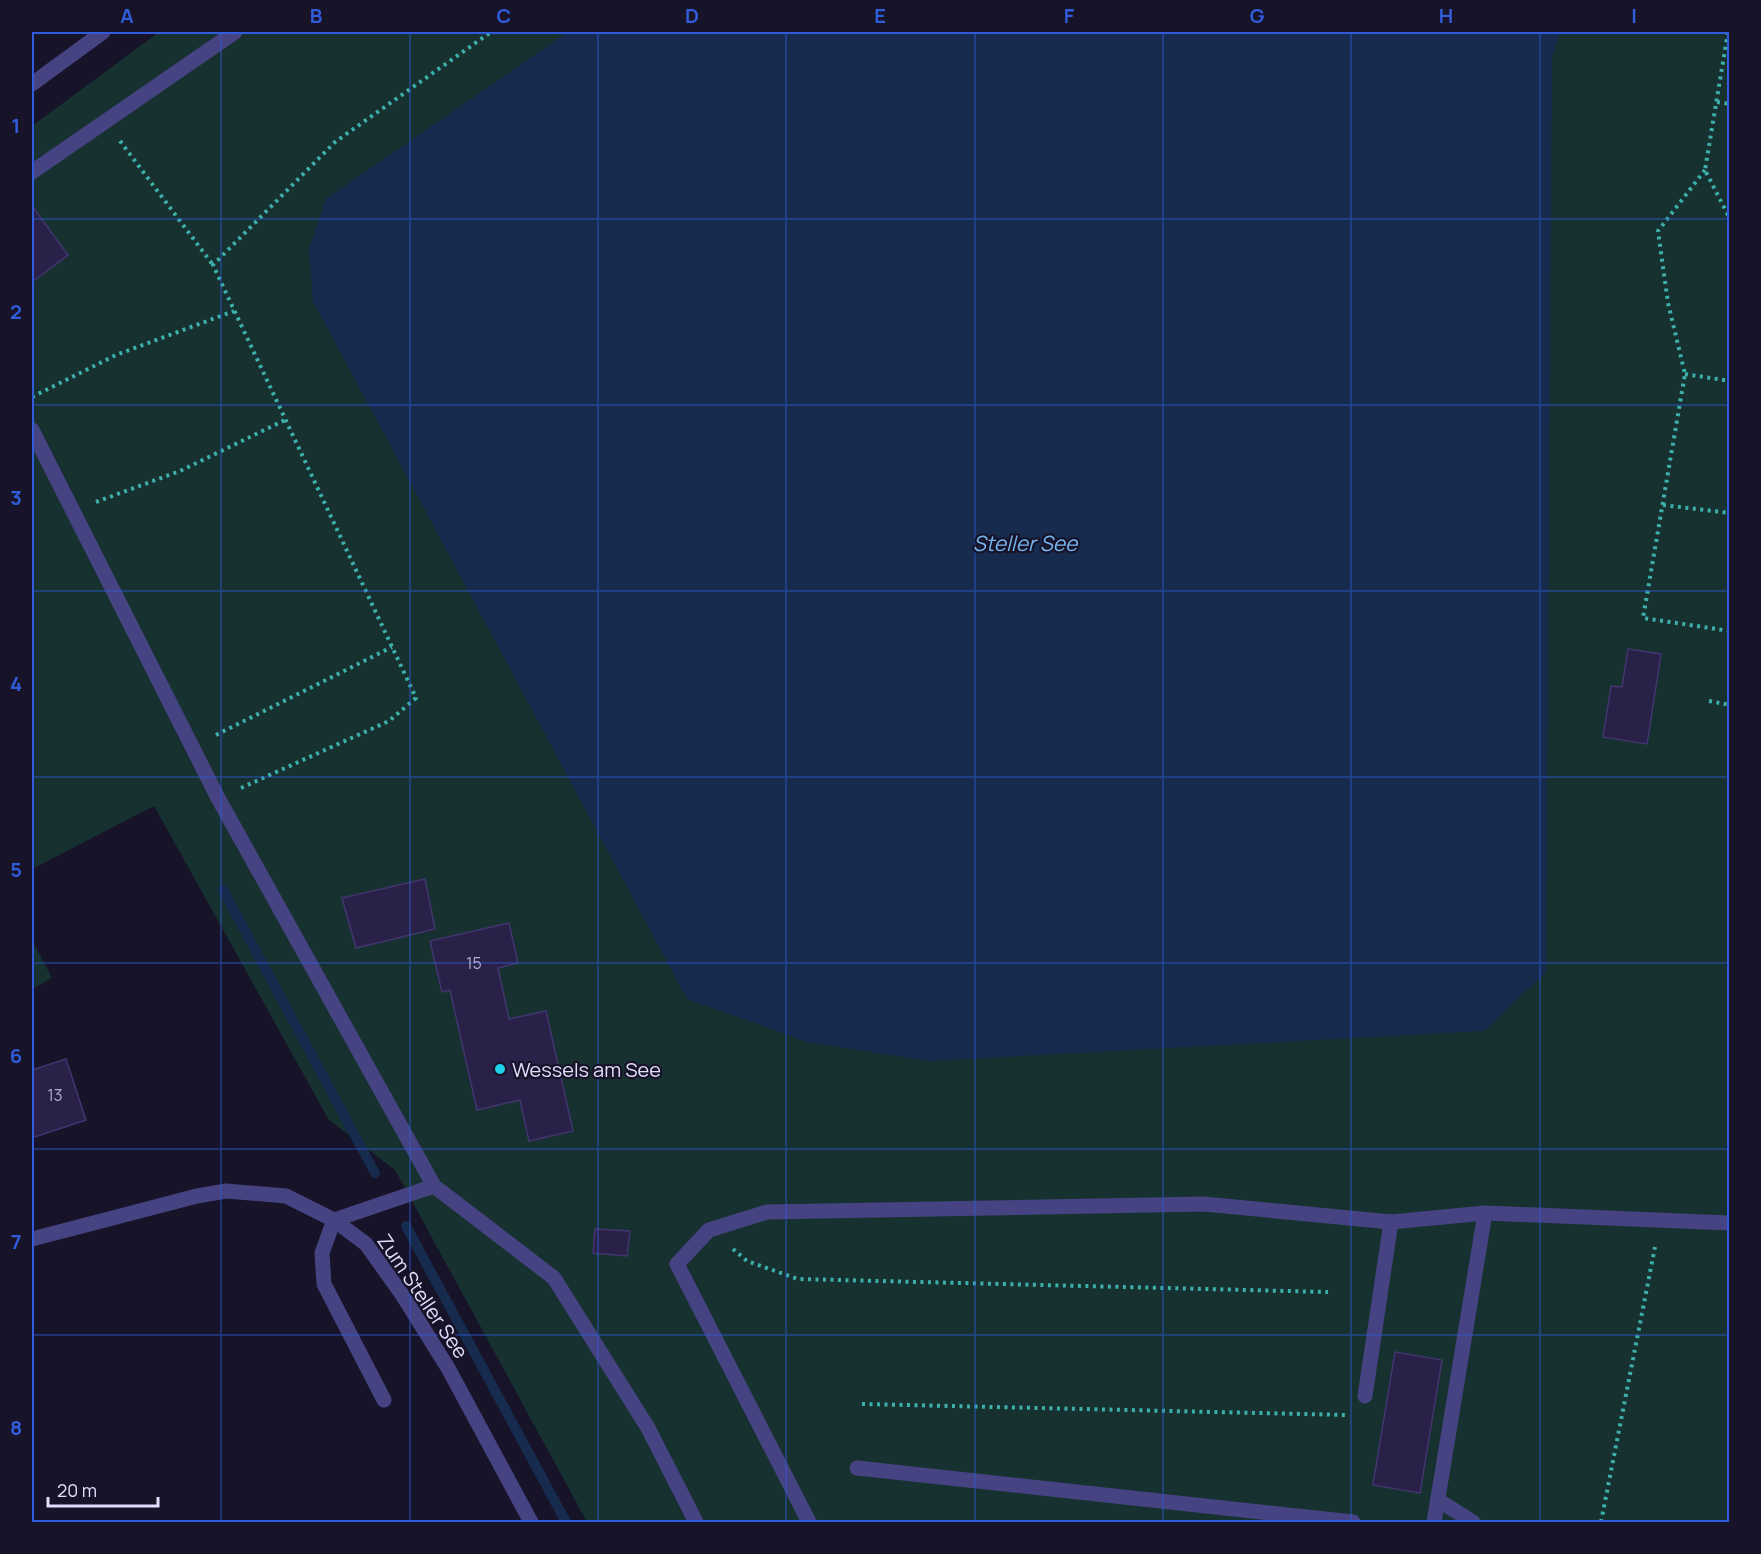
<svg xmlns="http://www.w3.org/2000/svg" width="1761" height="1554" font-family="Manrope,sans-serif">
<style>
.green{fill:#173131}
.water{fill:#162b4d}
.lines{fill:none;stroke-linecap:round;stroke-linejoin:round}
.stream{stroke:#162b4d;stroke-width:10}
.building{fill:#292147;stroke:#423570;stroke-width:1.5}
.path{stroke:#3db0aa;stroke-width:4;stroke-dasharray:3 4.5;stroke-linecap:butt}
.lane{stroke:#464382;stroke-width:15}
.street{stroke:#464382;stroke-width:15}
.grid{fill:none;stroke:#315cdc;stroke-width:1.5;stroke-opacity:0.55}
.poi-dot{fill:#1dd1e8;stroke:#171328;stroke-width:2}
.labels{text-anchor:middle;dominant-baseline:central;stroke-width:4.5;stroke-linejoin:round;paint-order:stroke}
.number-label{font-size:16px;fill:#b3aecf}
.poi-label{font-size:20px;fill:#e1ddfc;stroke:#171328;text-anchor:start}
.street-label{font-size:20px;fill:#e1ddfc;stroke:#171328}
.water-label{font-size:21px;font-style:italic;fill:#76b6f1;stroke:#171328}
.neatline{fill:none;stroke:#315cdc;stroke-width:2}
.grid-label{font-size:20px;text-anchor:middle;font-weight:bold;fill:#315cdc}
</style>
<rect width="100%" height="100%" fill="#171328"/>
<g class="green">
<path d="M 159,32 L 1729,32 L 1729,1522 L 587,1522 L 395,1170 L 329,1120 L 154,806 L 32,869 L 32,126 Z"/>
<path d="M 32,940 L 52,978 L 32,989 Z"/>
</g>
<path class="water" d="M 568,32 L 1560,32 L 1552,59 L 1546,972 L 1484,1031 L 929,1061 L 808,1042 L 687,999 L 313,301 L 309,249 L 326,199 Z"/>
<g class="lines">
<g class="stream">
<path d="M 223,890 L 375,1173"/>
<path d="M 406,1226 L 566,1522"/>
</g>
</g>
<g class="building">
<path d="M 32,206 L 68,255 L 32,282 Z"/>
<path d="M 1628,649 L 1661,654 L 1647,744 L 1603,737 L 1611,686 L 1622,687 Z"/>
<path d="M 425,879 L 435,929 L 356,948 L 342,898 Z"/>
<path d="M 509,923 L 518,963 L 498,968 L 509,1019 L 546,1011 L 573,1131 L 529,1141 L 520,1100 L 477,1110 L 450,990 L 442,992 L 430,941 Z"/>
<path d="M 66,1059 L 86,1120 L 32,1138 L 32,1070 Z"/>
<path d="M 595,1229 L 630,1231 L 627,1256 L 593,1253 Z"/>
<path d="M 1395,1352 L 1442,1360 L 1420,1493 L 1373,1485 Z"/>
</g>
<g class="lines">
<g class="path">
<path d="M 1728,32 L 1705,170 L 1730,219"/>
<path d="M 1717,102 L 1730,104"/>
<path d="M 120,141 L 213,265"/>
<path d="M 1705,170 L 1658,231 L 1668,303 L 1685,374 L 1643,618 L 1730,631"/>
<path d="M 1685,374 L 1730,381"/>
<path d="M 32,397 L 116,355 L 234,311"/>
<path d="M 96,502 L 180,471 L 285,420"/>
<path d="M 1663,505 L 1730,513"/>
<path d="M 1709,701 L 1730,705"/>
<path d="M 216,735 L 392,647"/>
<path d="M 241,788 L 389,721 L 416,698 L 213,265 L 335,142 L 491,32"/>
<path d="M 733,1249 L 747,1261 L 798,1279 L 1328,1292"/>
<path d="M 862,1404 L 1347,1415"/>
<path d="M 1601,1522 L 1655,1247"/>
</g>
<g class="lane">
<path d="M 32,172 L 235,32"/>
<path d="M 32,430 L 218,798 L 434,1186"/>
<path d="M 334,1220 L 434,1186 L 554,1278 L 648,1428 L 696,1522"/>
<path d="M 1365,1396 L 1391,1222"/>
<path d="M 857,1468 L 1353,1522"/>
<path d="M 1438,1500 L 1473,1522"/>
<path d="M 809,1522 L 677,1264 L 709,1230 L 767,1212 L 1204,1204 L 1391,1222 L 1485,1213 L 1730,1223"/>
<path d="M 1434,1522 L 1485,1213"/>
</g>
<g class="street">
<path d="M 32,84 L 103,32"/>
<path d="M 334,1220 L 322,1253 L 324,1284 L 384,1400"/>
<path d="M 32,1239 L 197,1196 L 226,1191 L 286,1196 L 334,1220 L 366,1244 L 403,1296 L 448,1368 L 531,1522"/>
</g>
</g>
<path class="grid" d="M 221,32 L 221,1522M 410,32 L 410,1522M 598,32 L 598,1522M 786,32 L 786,1522M 975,32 L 975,1522M 1163,32 L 1163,1522M 1351,32 L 1351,1522M 1540,32 L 1540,1522M 32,219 L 1730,219M 32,405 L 1730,405M 32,591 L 1730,591M 32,777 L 1730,777M 32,963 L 1730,963M 32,1149 L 1730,1149M 32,1335 L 1730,1335"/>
<circle class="poi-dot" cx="500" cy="1069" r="6"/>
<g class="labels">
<g class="number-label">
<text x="474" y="963">15</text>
<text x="55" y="1095">13</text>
</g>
<g class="poi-label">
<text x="512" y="1069">Wessels am See</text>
</g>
<g class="street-label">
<text transform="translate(423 1296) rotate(56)">Zum Steller See</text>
</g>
<g class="water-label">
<text x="1025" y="543">Steller See</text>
</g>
</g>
<rect width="1761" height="1554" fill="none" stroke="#171328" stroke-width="66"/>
<path d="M48 1497v9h110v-9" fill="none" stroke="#e1ddfc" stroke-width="3"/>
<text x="57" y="1497" font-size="18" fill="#e1ddfc" stroke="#171328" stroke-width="4.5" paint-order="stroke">20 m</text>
<rect x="33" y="33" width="1695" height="1488" class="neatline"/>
<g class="grid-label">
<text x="127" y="23">A</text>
<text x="316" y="23">B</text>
<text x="504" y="23">C</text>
<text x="692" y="23">D</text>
<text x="880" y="23">E</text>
<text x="1069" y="23">F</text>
<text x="1257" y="23">G</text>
<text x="1446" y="23">H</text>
<text x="1634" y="23">I</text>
<text x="16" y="133">1</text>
<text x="16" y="319">2</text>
<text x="16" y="505">3</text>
<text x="16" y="691">4</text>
<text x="16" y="877">5</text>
<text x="16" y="1063">6</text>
<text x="16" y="1249">7</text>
<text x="16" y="1435">8</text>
</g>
</svg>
